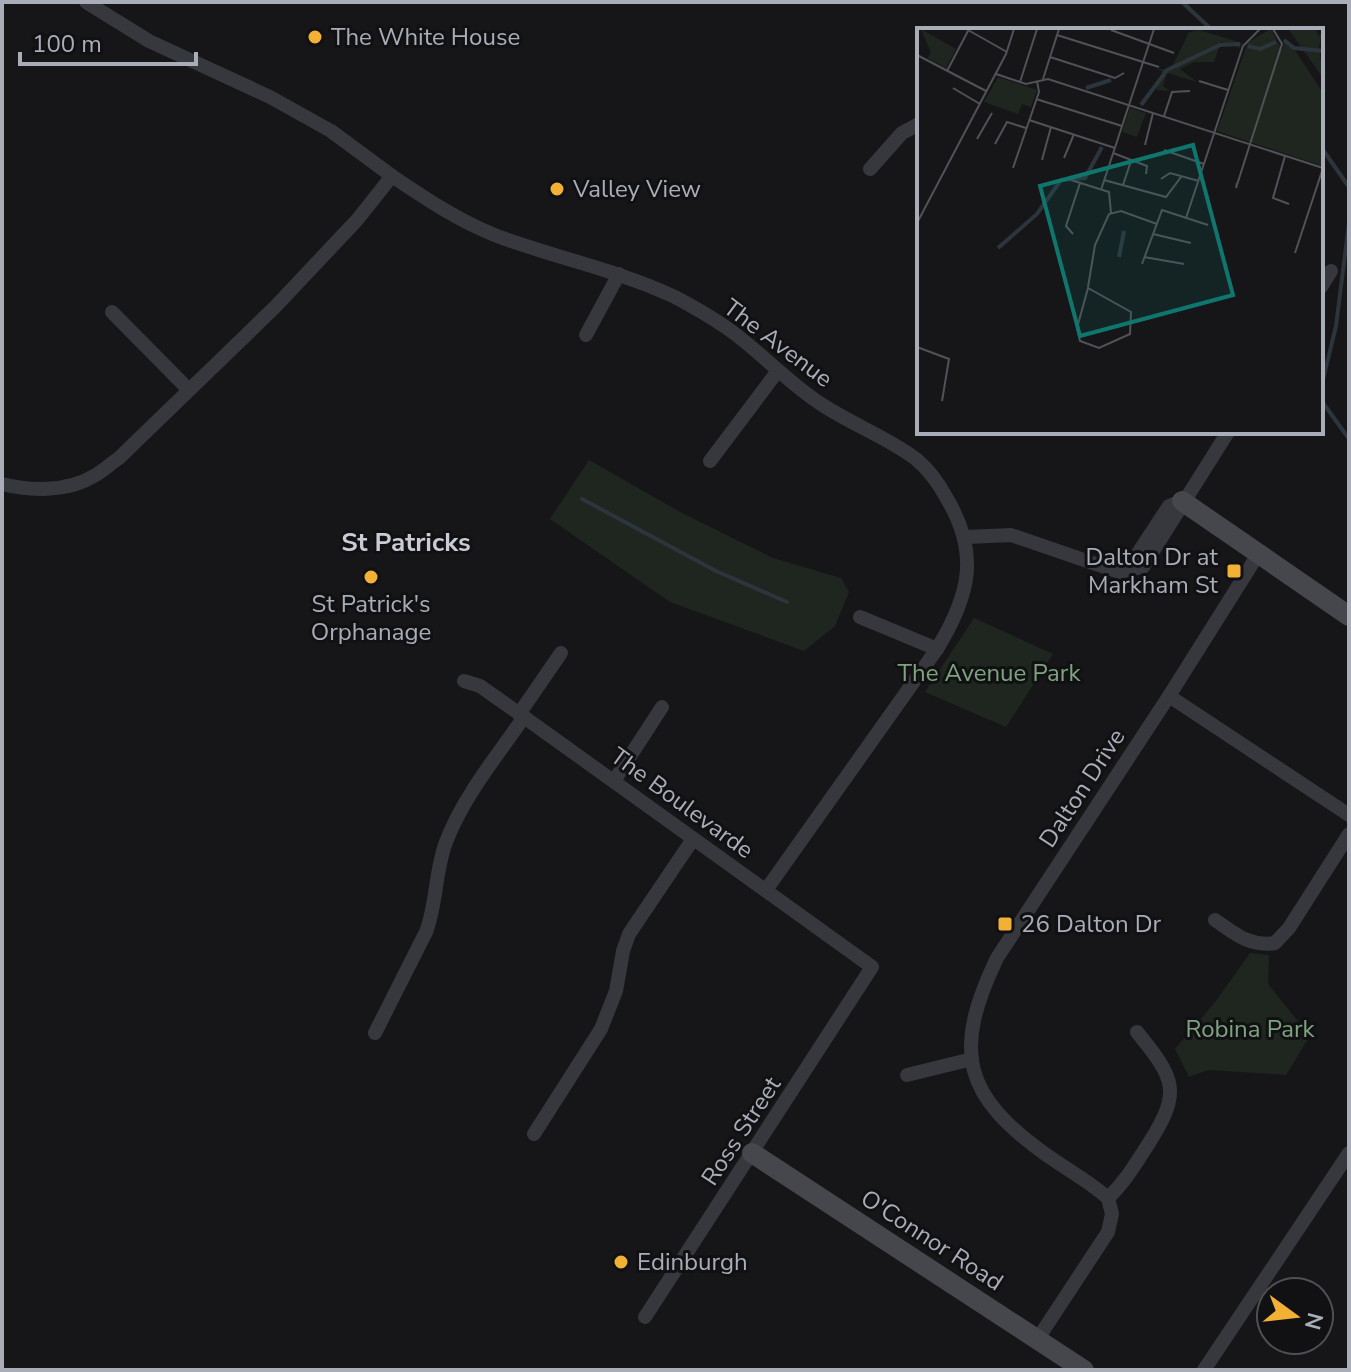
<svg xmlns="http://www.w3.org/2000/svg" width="1351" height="1372" font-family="'Nunito Sans',sans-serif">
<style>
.green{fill:#1e261f}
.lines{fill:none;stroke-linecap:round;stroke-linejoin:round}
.stream{stroke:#2c353c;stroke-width:4}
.street{stroke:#37383d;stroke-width:14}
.secondary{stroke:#45474d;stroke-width:20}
.poi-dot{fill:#f2b134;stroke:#111113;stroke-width:3}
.labels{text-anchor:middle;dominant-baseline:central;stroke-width:6;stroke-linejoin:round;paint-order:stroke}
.poi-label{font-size:24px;fill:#a8adb8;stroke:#111113;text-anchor:start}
.street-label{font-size:24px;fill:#a8adb8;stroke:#111113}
.park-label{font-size:24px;fill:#7fa381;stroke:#111113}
.neighbourhood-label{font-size:26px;font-weight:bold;fill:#c9ccd4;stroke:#111113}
.inset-river{fill:none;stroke:#2c353c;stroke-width:4}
.inset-road{fill:none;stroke:#505258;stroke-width:2}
.view{fill:#0f766e;fill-opacity:0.15;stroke:#0f766e;stroke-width:4}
.inset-edge{fill:none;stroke:#a8adb8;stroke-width:4}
</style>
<rect width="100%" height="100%" fill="#161618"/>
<g class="green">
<path d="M 589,460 L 682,513 L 773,558 L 841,578 L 849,592 L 835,626 L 804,651 L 670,602 L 550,519 Z"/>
<path d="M 974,618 L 1053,654 L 1006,727 L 925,692 Z"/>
<path d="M 1250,953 L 1269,955 L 1268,984 L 1310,1036 L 1286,1075 L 1208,1070 L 1189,1077 L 1175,1049 L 1215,1002 Z"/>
</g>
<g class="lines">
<g class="stream">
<path d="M 1182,2 L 1212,30"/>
<path d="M 1321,147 L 1349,187"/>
<path d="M 1321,388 L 1336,326 L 1349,223"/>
<path d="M 1321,400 L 1349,439"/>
<path d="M 582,499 L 716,571 L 787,602"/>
</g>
<g class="street">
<path d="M 870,169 L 902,133 L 919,124"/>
<path d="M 392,176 C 426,199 459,221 497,236 C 556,258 618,270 675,297 C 692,306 711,317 727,328 C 760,351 787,382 821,404 C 851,424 887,437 916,459 C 928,469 939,484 946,497 C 980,553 970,595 937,649 L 766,890"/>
<path d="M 1321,287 L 1331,271"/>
<path d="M 112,312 L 188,389"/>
<path d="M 586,335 L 619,274"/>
<path d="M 710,461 L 777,372"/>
<path d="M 2,484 C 29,491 67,492 92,477 C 102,472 110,464 119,458 L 275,307 L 357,220 L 392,176 L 331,131 L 270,97 L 149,41 L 86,2"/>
<path d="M 966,537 L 1011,535 L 1119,572 L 1143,567 L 1228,432"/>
<path d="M 1132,570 L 1134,559 L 1169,506 L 1182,501"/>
<path d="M 860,617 L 937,649"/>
<path d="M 464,681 L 480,686 L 524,717 L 872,967 L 645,1317"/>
<path d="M 1169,696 L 1349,815"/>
<path d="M 519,714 L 561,653"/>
<path d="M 614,781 L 662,707"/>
<path d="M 1215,920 C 1236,934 1249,947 1275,943 L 1289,928 L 1349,834"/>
<path d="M 375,1033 L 426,932 C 437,903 435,871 446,842 C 463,797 497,756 524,717"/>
<path d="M 907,1075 L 972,1059"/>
<path d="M 534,1134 L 601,1029 L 616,991 L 623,951 L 629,934 L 693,839"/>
<path d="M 1108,1198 C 1090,1182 1068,1170 1048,1156 C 963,1096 952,1052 997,958 L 1169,696 L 1259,553"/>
<path d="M 1108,1198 C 1125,1182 1136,1163 1149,1143 C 1182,1091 1175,1079 1137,1032"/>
<path d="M 1037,1340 L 1108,1232 L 1112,1214 L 1108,1198"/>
<path d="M 1204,1370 L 1349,1153"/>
</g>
<g class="secondary">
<path d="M 1182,501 L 1349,616"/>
<path d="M 752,1153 L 1084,1370"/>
</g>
</g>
<g class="poi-dot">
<circle cx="315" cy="37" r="8"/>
<circle cx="557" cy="189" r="8"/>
<rect x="1226" y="563" width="16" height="16" rx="4"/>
<circle cx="371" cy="577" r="8"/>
<rect x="997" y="916" width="16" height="16" rx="4"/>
<circle cx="621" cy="1262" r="8"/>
</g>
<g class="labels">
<g class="poi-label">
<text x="331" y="37">The White House</text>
<text x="573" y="189">Valley View</text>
<text x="1218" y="557" text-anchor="end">Dalton Dr at<tspan x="1218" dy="28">Markham St</tspan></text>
<text x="371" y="604" text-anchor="middle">St Patrick's<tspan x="371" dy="28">Orphanage</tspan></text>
<text x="1021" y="924">26 Dalton Dr</text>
<text x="637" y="1262">Edinburgh</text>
</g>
<g class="street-label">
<text transform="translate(778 343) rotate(37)">The Avenue</text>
<text transform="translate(1082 788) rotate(-57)">Dalton Drive</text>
<text transform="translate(682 803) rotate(36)">The Boulevarde</text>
<text transform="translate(741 1131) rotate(-57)">Ross Street</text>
<text transform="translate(932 1240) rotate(33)">O'Connor Road</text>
</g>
<g class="park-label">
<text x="989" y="673">The Avenue Park</text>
<text x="1250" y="1029">Robina Park</text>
</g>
<g class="neighbourhood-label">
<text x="406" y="542">St Patricks</text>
</g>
</g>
<g transform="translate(917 28)">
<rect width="406" height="406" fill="#161618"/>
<path d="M 4,1 L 39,21 L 29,40 L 10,30 L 14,25 ZM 354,1 L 365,22 L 368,10 L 374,16 L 406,65 L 406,138 L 300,103 L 331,14 ZM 399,1 L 402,9 L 406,1 L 402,19 L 406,50 L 372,2 ZM 282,2 L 325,15 L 323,20 L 304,14 L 297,34 L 277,34 L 263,41 L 280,54 L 250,45 L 246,58 L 253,63 L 239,62 L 245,43 L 239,41 L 254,41 L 272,4 ZM 81,49 L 120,62 L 114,79 L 105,76 L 101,86 L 67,74 ZM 213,80 L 229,85 L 220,109 L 205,104 Z" fill="#1e261f"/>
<path class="inset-river" d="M 367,12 L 377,20 L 406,23M 331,18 L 343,21 L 359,14M 169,60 L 194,52M 224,77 L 250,42 L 303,17 L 323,16M 81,220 L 120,186 L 144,152 L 168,150 L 185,119M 202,229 L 207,203"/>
<path class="inset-road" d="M 51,2 L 90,24M 194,2 L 257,25M 140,7 L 242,39M 0,27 L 69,63M 133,29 L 198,50 L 207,45M 30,43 L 52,1M 79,46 L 109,56 L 131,51 L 406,140M 126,51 L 142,1M 282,53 L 311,62M 103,54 L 120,1M 36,60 L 63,76M 119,71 L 205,98M 247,88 L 255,64 L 273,63M 112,92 L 198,120M 60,111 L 75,85M 78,116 L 90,94 L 109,100M 228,117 L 236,85M 247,122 L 287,136M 196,125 L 230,138 L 229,146M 368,128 L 356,170 L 372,176M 147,130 L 157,106M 125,132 L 134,99M 96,140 L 122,64 L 120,53M 244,151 L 253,145 L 282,153M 154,152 L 192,164 L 194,185M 187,152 L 249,169 L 264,149M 320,155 L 319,160 L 365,16 L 356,1M 206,157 L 214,133M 184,162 L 237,1M 269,190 L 326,18 L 343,1M 0,195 L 89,26 L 97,1M 156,206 L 149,198 L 163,155M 236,206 L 274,215M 378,225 L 406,140M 227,229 L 267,236M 225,236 L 245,182 L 291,197M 171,259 L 178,217 L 192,186 L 204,183 L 240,196M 171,260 L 214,284 L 213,306 L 182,320 L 163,313 L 160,300 ZM 0,319 L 32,331 L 25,373"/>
<path class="view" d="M 276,117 L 316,267 L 163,308 L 123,158 Z"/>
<rect width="406" height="406" class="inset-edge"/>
</g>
<rect width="1351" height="1372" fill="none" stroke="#a8adb8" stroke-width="8"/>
<g transform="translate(1295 1316) rotate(105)"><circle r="38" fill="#111113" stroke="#4d4f55" stroke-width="2"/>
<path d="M0-6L14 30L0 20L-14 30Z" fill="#f2b134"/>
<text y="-12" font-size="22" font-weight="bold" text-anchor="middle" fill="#a8adb8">N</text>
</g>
<path d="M20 52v12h176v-12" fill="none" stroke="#a8adb8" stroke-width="4"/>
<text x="32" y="52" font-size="24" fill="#a8adb8" stroke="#111113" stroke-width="6" paint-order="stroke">100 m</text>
</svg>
